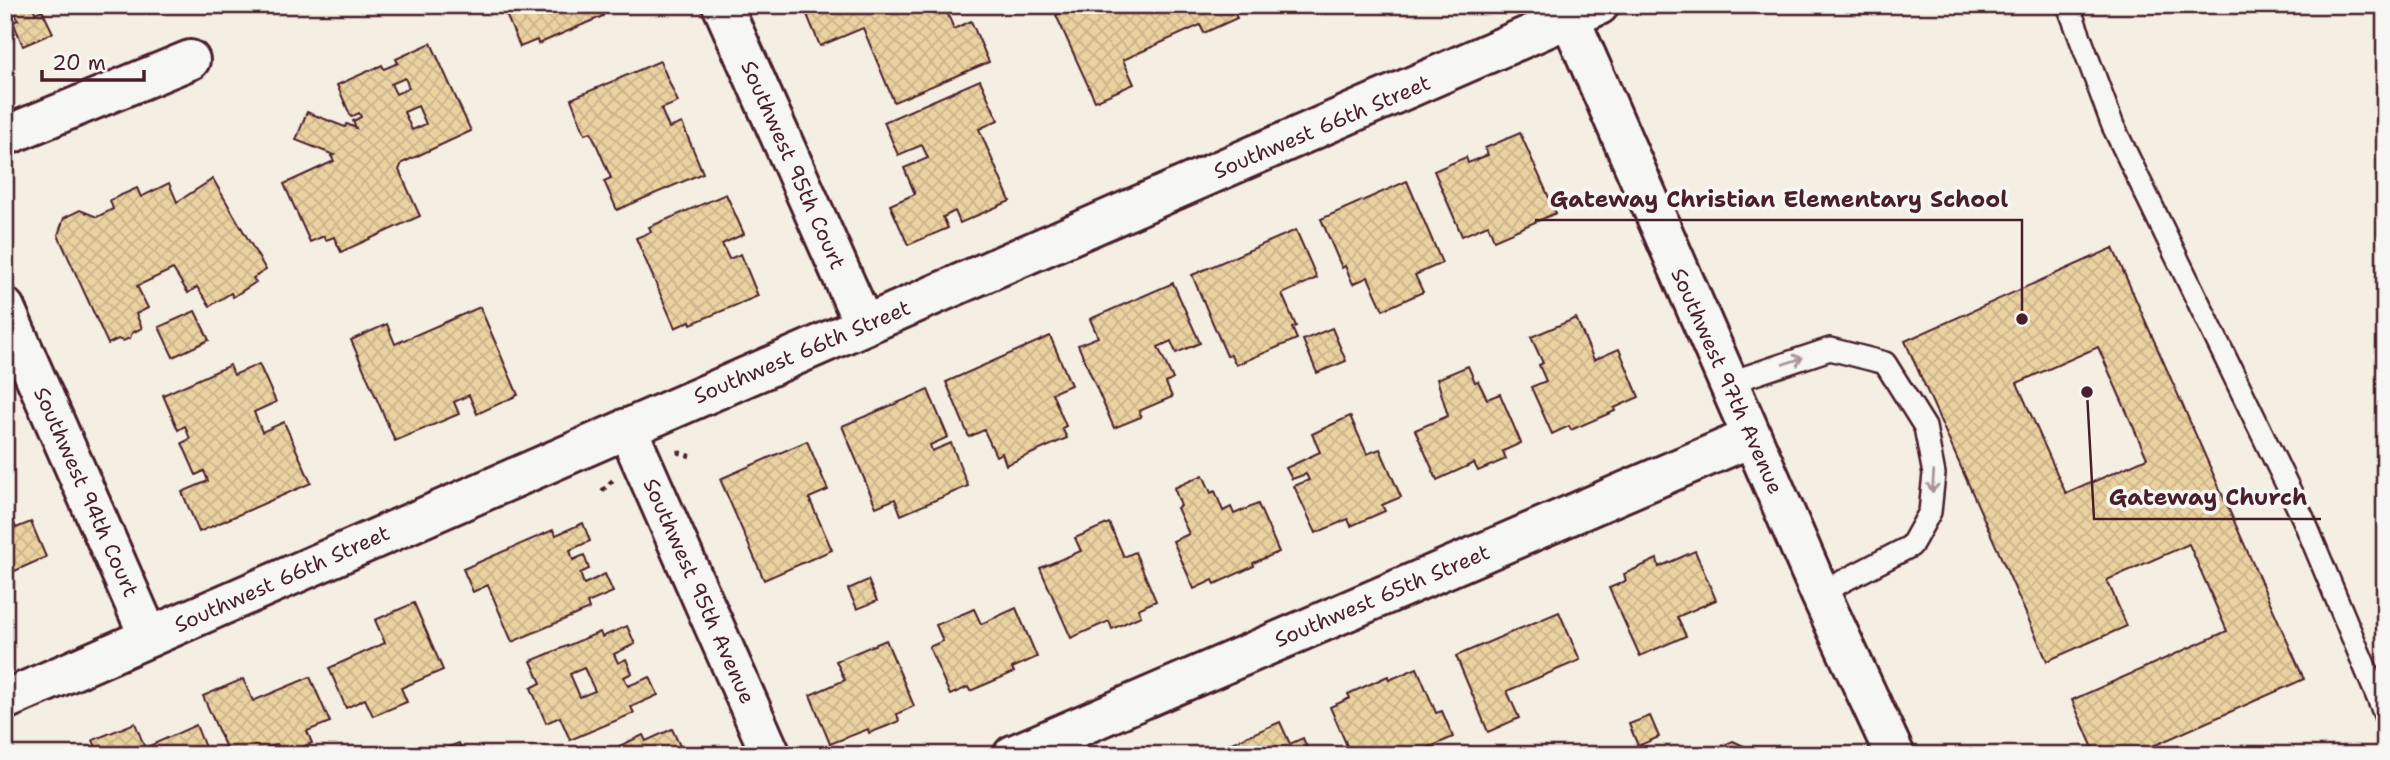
<svg xmlns="http://www.w3.org/2000/svg" width="2390" height="760" font-family="'Shantell Sans',sans-serif">
<style>
.building{fill:url(#building-cross-hatch);stroke:#4a1f2b;stroke-width:2;fill-rule:evenodd}
.lines{fill:none;stroke-linecap:round;stroke-linejoin:round}
.service-casing{stroke:#4a1f2b;stroke-width:26}
.minor-casing{stroke:#4a1f2b;stroke-width:44}
.tertiary-casing{stroke:#4a1f2b;stroke-width:44}
.path{stroke:#4a1f2b;stroke-width:4.5;stroke-dasharray:5 5;stroke-linecap:butt}
.service{stroke:#f6f6f2;stroke-width:21}
.minor{stroke:#f6f6f2;stroke-width:38}
.tertiary{stroke:#f6f6f2;stroke-width:38}
.oneway{stroke:#a99598}
.labels{text-anchor:middle;dominant-baseline:central;stroke-width:7;stroke-linejoin:round;paint-order:stroke}
.street-label{font-size:21px;fill:#4a1f2b;stroke:#f6f6f2}
.leader{fill:none;stroke:#4a1f2b;stroke-width:2.5}
.callout-dot{fill:#4a1f2b;stroke:#f6f6f2;stroke-width:2.5}
.callout-label{font-size:23px;text-anchor:middle;font-weight:bold;fill:#4a1f2b;stroke:#f6f6f2;stroke-width:7;stroke-linejoin:round;paint-order:stroke}
</style>
<defs>
<pattern id="building-cross-hatch" width="8" height="8" patternUnits="userSpaceOnUse" patternTransform="scale(1.75)"><rect width="8" height="8" fill="#ebd2a1"/><path d="M0 0l8 8M0 8l8-8" fill="none" stroke="#cbb48b"/></pattern>
</defs>
<rect width="100%" height="100%" fill="#f4efe2"/>
<filter id="ink" filterUnits="userSpaceOnUse"><feTurbulence type="fractalNoise" baseFrequency=".0143" numOctaves="2"/><feDisplacementMap in="SourceGraphic" scale="14" xChannelSelector="R" yChannelSelector="G"/><feConvolveMatrix kernelMatrix="1 2 1 2 8 2 1 2 1" color-interpolation-filters="sRGB"/></filter>
<g filter="url(#ink)">
<g class="building">
<path d="M 5,5 L 33,5 L 35,13 L 42,10 L 53,33 L 23,46 L 13,22 L 18,20 L 15,13 L 5,17 Z"/>
<path d="M 502,5 L 598,5 L 603,16 L 538,44 L 537,40 L 520,47 Z"/>
<path d="M 803,5 L 944,5 L 954,29 L 971,21 L 989,62 L 894,102 L 863,28 L 820,46 Z"/>
<path d="M 1068,5 L 1231,5 L 1237,18 L 1204,33 L 1200,25 L 1123,60 L 1134,84 L 1095,101 L 1056,15 L 1070,9 Z"/>
<path d="M 431,43 L 471,131 L 402,163 L 399,170 L 420,216 L 341,252 L 334,237 L 326,240 L 324,236 L 310,242 L 284,184 L 334,161 L 331,156 L 334,155 L 296,140 L 307,112 L 345,127 L 347,124 L 356,128 L 353,121 L 361,117 L 359,113 L 351,117 L 337,85 L 382,65 L 384,69 L 398,63 L 396,59 ZM 405,78 L 409,88 L 396,94 L 391,84 ZM 418,106 L 426,124 L 412,130 L 404,112 Z"/>
<path d="M 660,61 L 678,102 L 661,109 L 669,128 L 682,123 L 703,173 L 617,210 L 604,181 L 611,178 L 591,132 L 585,134 L 571,99 Z"/>
<path d="M 980,80 L 998,120 L 979,129 L 1010,201 L 960,223 L 955,211 L 943,217 L 948,228 L 908,245 L 890,205 L 915,194 L 904,168 L 928,158 L 922,145 L 898,155 L 884,122 Z"/>
<path d="M 1520,133 L 1556,213 L 1494,240 L 1488,225 L 1462,236 L 1434,171 L 1466,157 L 1468,163 L 1488,155 L 1485,148 Z"/>
<path d="M 213,179 L 266,270 L 253,278 L 256,282 L 233,297 L 231,293 L 210,306 L 197,287 L 188,293 L 173,269 L 137,286 L 148,308 L 136,314 L 142,328 L 132,333 L 130,338 L 123,341 L 118,339 L 108,344 L 58,235 L 64,218 L 80,210 L 97,217 L 113,209 L 110,200 L 137,188 L 141,197 L 169,183 L 177,202 Z"/>
<path d="M 1407,181 L 1442,263 L 1415,275 L 1423,292 L 1383,310 L 1368,277 L 1353,284 L 1345,266 L 1342,268 L 1321,219 Z"/>
<path d="M 726,194 L 744,234 L 722,244 L 729,259 L 741,254 L 758,296 L 691,324 L 690,321 L 675,328 L 636,238 L 651,232 L 649,227 Z"/>
<path d="M 1296,230 L 1317,278 L 1282,294 L 1296,326 L 1292,328 L 1297,339 L 1236,365 L 1231,355 L 1227,356 L 1192,275 Z"/>
<path d="M 2113,248 L 2304,679 L 2133,755 L 2096,755 L 2072,700 L 2227,631 L 2189,544 L 2107,580 L 2127,626 L 2047,661 L 1905,341 ZM 2098,347 L 2147,458 L 2066,494 L 2017,383 Z"/>
<path d="M 1173,283 L 1200,343 L 1176,353 L 1171,341 L 1158,347 L 1173,379 L 1166,383 L 1172,397 L 1139,411 L 1141,417 L 1114,428 L 1078,345 L 1098,337 L 1090,319 Z"/>
<path d="M 480,307 L 518,395 L 477,414 L 469,395 L 454,402 L 459,414 L 395,441 L 351,340 L 387,324 L 395,344 Z"/>
<path d="M 195,311 L 209,340 L 173,357 L 159,327 Z"/>
<path d="M 1576,318 L 1594,360 L 1619,349 L 1639,397 L 1614,408 L 1615,411 L 1571,430 L 1569,426 L 1552,434 L 1531,387 L 1546,381 L 1539,365 L 1543,363 L 1531,337 Z"/>
<path d="M 1332,328 L 1346,361 L 1317,373 L 1303,340 Z"/>
<path d="M 1050,336 L 1071,385 L 1052,393 L 1066,426 L 1062,428 L 1067,438 L 1006,465 L 1002,453 L 996,456 L 984,430 L 969,437 L 946,382 Z"/>
<path d="M 259,364 L 276,402 L 254,412 L 262,432 L 284,422 L 311,483 L 199,532 L 182,492 L 208,481 L 204,471 L 196,475 L 182,443 L 190,439 L 185,426 L 178,430 L 163,395 L 230,365 L 234,375 Z"/>
<path d="M 1468,366 L 1475,382 L 1478,381 L 1487,399 L 1500,394 L 1521,443 L 1503,451 L 1506,459 L 1478,471 L 1474,463 L 1437,480 L 1415,430 L 1448,416 L 1437,379 Z"/>
<path d="M 928,390 L 948,437 L 930,445 L 932,451 L 951,443 L 968,486 L 901,515 L 895,499 L 876,507 L 842,426 Z"/>
<path d="M 1350,416 L 1367,454 L 1380,449 L 1401,497 L 1382,505 L 1385,511 L 1351,526 L 1348,519 L 1316,533 L 1294,486 L 1309,480 L 1306,474 L 1292,479 L 1286,468 L 1320,452 L 1312,434 Z"/>
<path d="M 807,441 L 828,490 L 809,498 L 832,550 L 764,580 L 720,479 Z"/>
<path d="M 1203,475 L 1211,493 L 1215,491 L 1223,511 L 1231,507 L 1234,514 L 1258,504 L 1279,552 L 1253,563 L 1254,566 L 1215,584 L 1213,580 L 1194,589 L 1173,541 L 1189,534 L 1177,508 L 1181,506 L 1174,488 Z"/>
<path d="M 5,503 L 16,528 L 31,522 L 46,557 L 8,574 L 5,569 Z"/>
<path d="M 583,523 L 590,541 L 570,550 L 573,560 L 584,555 L 589,569 L 580,573 L 584,584 L 605,574 L 613,592 L 587,603 L 589,609 L 512,642 L 488,585 L 473,592 L 463,569 L 553,530 L 556,535 Z"/>
<path d="M 1109,523 L 1124,557 L 1135,552 L 1156,601 L 1138,609 L 1141,616 L 1112,629 L 1109,621 L 1071,638 L 1040,568 L 1081,551 L 1075,538 Z"/>
<path d="M 1695,551 L 1716,600 L 1677,617 L 1686,636 L 1640,656 L 1609,588 L 1626,581 L 1624,574 L 1657,559 L 1659,567 Z"/>
<path d="M 868,580 L 877,601 L 857,609 L 848,589 Z"/>
<path d="M 414,603 L 443,670 L 401,688 L 407,702 L 373,716 L 365,699 L 346,708 L 329,668 L 385,643 L 375,620 Z"/>
<path d="M 1016,608 L 1037,657 L 1012,668 L 1014,672 L 991,682 L 970,691 L 968,687 L 950,695 L 929,647 L 943,641 L 936,625 L 974,609 L 981,624 Z"/>
<path d="M 1559,612 L 1580,660 L 1507,691 L 1519,718 L 1488,732 L 1456,656 Z"/>
<path d="M 627,626 L 635,644 L 614,654 L 618,663 L 626,659 L 632,673 L 624,677 L 628,686 L 650,677 L 658,695 L 631,707 L 634,713 L 570,740 L 560,717 L 546,723 L 531,688 L 541,683 L 531,661 L 600,632 L 602,637 ZM 584,668 L 595,691 L 580,697 L 570,674 Z"/>
<path d="M 886,640 L 914,706 L 897,714 L 899,721 L 885,727 L 869,733 L 868,729 L 830,744 L 810,695 L 845,680 L 836,661 Z"/>
<path d="M 1417,668 L 1436,713 L 1442,711 L 1453,737 L 1412,755 L 1351,755 L 1330,707 L 1350,698 L 1348,694 L 1388,676 L 1389,680 Z"/>
<path d="M 310,677 L 330,722 L 307,731 L 312,743 L 285,755 L 282,755 L 277,744 L 253,755 L 229,755 L 203,696 L 243,679 L 253,701 Z"/>
<path d="M 1650,716 L 1659,737 L 1638,746 L 1629,724 Z"/>
<path d="M 1280,722 L 1290,744 L 1303,738 L 1310,755 L 1222,755 L 1231,750 L 1229,744 Z"/>
<path d="M 135,723 L 145,748 L 196,725 L 208,755 L 99,755 L 93,740 Z"/>
<path d="M 672,729 L 681,748 L 673,752 L 675,755 L 600,755 L 643,735 L 646,741 Z"/>
<path d="M 1733,741 L 1763,755 L 1701,755 Z"/>
<path d="M 459,743 L 463,754 L 478,749 L 480,755 L 436,755 L 435,752 Z"/>
</g>
<g class="lines">
<defs>
<g id="service">
<path d="M 2068,5 L 2113,126 L 2303,518 L 2385,715"/>
<path d="M 1728,383 L 1830,349 L 1885,363 L 1925,427 L 1934,474 L 1930,512 L 1911,546 L 1820,593"/>
</g>
<g id="minor">
<path d="M 722,5 L 864,325"/>
<path d="M 5,136 L 190,60"/>
<path d="M 5,308 L 149,637"/>
<path d="M 627,428 L 771,755"/>
<path d="M 5,700 L 1599,5"/>
<path d="M 1013,755 L 1752,437"/>
</g>
<path id="tertiary" d="M 1564,5 L 1820,593 L 1895,755"/>
</defs>
<use href="#service" class="service-casing"/>
<use href="#minor" class="minor-casing"/>
<use href="#tertiary" class="tertiary-casing"/>
<g class="path">
<path d="M 677,452 L 690,456"/>
<path d="M 602,491 L 613,480"/>
</g>
<use href="#service" class="service"/>
<use href="#minor" class="minor"/>
<use href="#tertiary" class="tertiary"/>
</g>
<defs><path id="oneway-shaft" d="M-6 0H5M1.5-3L5.5 0L1.5 3" fill="none" stroke-width="1.6" stroke-linecap="round" stroke-linejoin="round" transform="scale(1.75)"/></defs>
<g class="oneway">
<use href="#oneway-shaft" transform="translate(1793 361) rotate(-18)"/>
<use href="#oneway-shaft" transform="translate(1933 482) rotate(94)"/>
</g>
</g>
<g class="labels">
<g class="street-label">
<text transform="translate(1322 127) rotate(-23)">Southwest 66th Street</text>
<text transform="translate(793 165) rotate(66)">Southwest 95th Court</text>
<text transform="translate(802 352) rotate(-23)">Southwest 66th Street</text>
<text transform="translate(1727 381) rotate(66)">Southwest 97th Avenue</text>
<text transform="translate(86 492) rotate(66)">Southwest 94th Court</text>
<text transform="translate(282 579) rotate(-24)">Southwest 66th Street</text>
<text transform="translate(699 591) rotate(66)">Southwest 95th Avenue</text>
<text transform="translate(1382 596) rotate(-23)">Southwest 65th Street</text>
</g>
</g>
<path class="leader" d="M2022 319L2022 220H1535M2087 392L2094 519H2321"/>
<g class="callout-dot">
<circle cx="2022" cy="319" r="7"/>
<circle cx="2087" cy="392" r="7"/>
</g>
<g class="callout-label">
<text x="1779" y="207">Gateway Christian Elementary School</text>
<text x="2208" y="505">Gateway Church</text>
</g>
<rect width="2390" height="760" fill="none" stroke="#f6f6f2" stroke-width="28"/>
<rect x="14" y="14" width="2362" height="732" fill="none" stroke="#4a1f2b" stroke-width="2.5" filter="url(#ink)"/>
<path d="M42 70v10h102v-10" fill="none" stroke="#4a1f2b" stroke-width="3.5"/>
<text x="52" y="70" font-size="21" fill="#4a1f2b" stroke="#f6f6f2" stroke-width="5" paint-order="stroke">20 m</text>
</svg>
